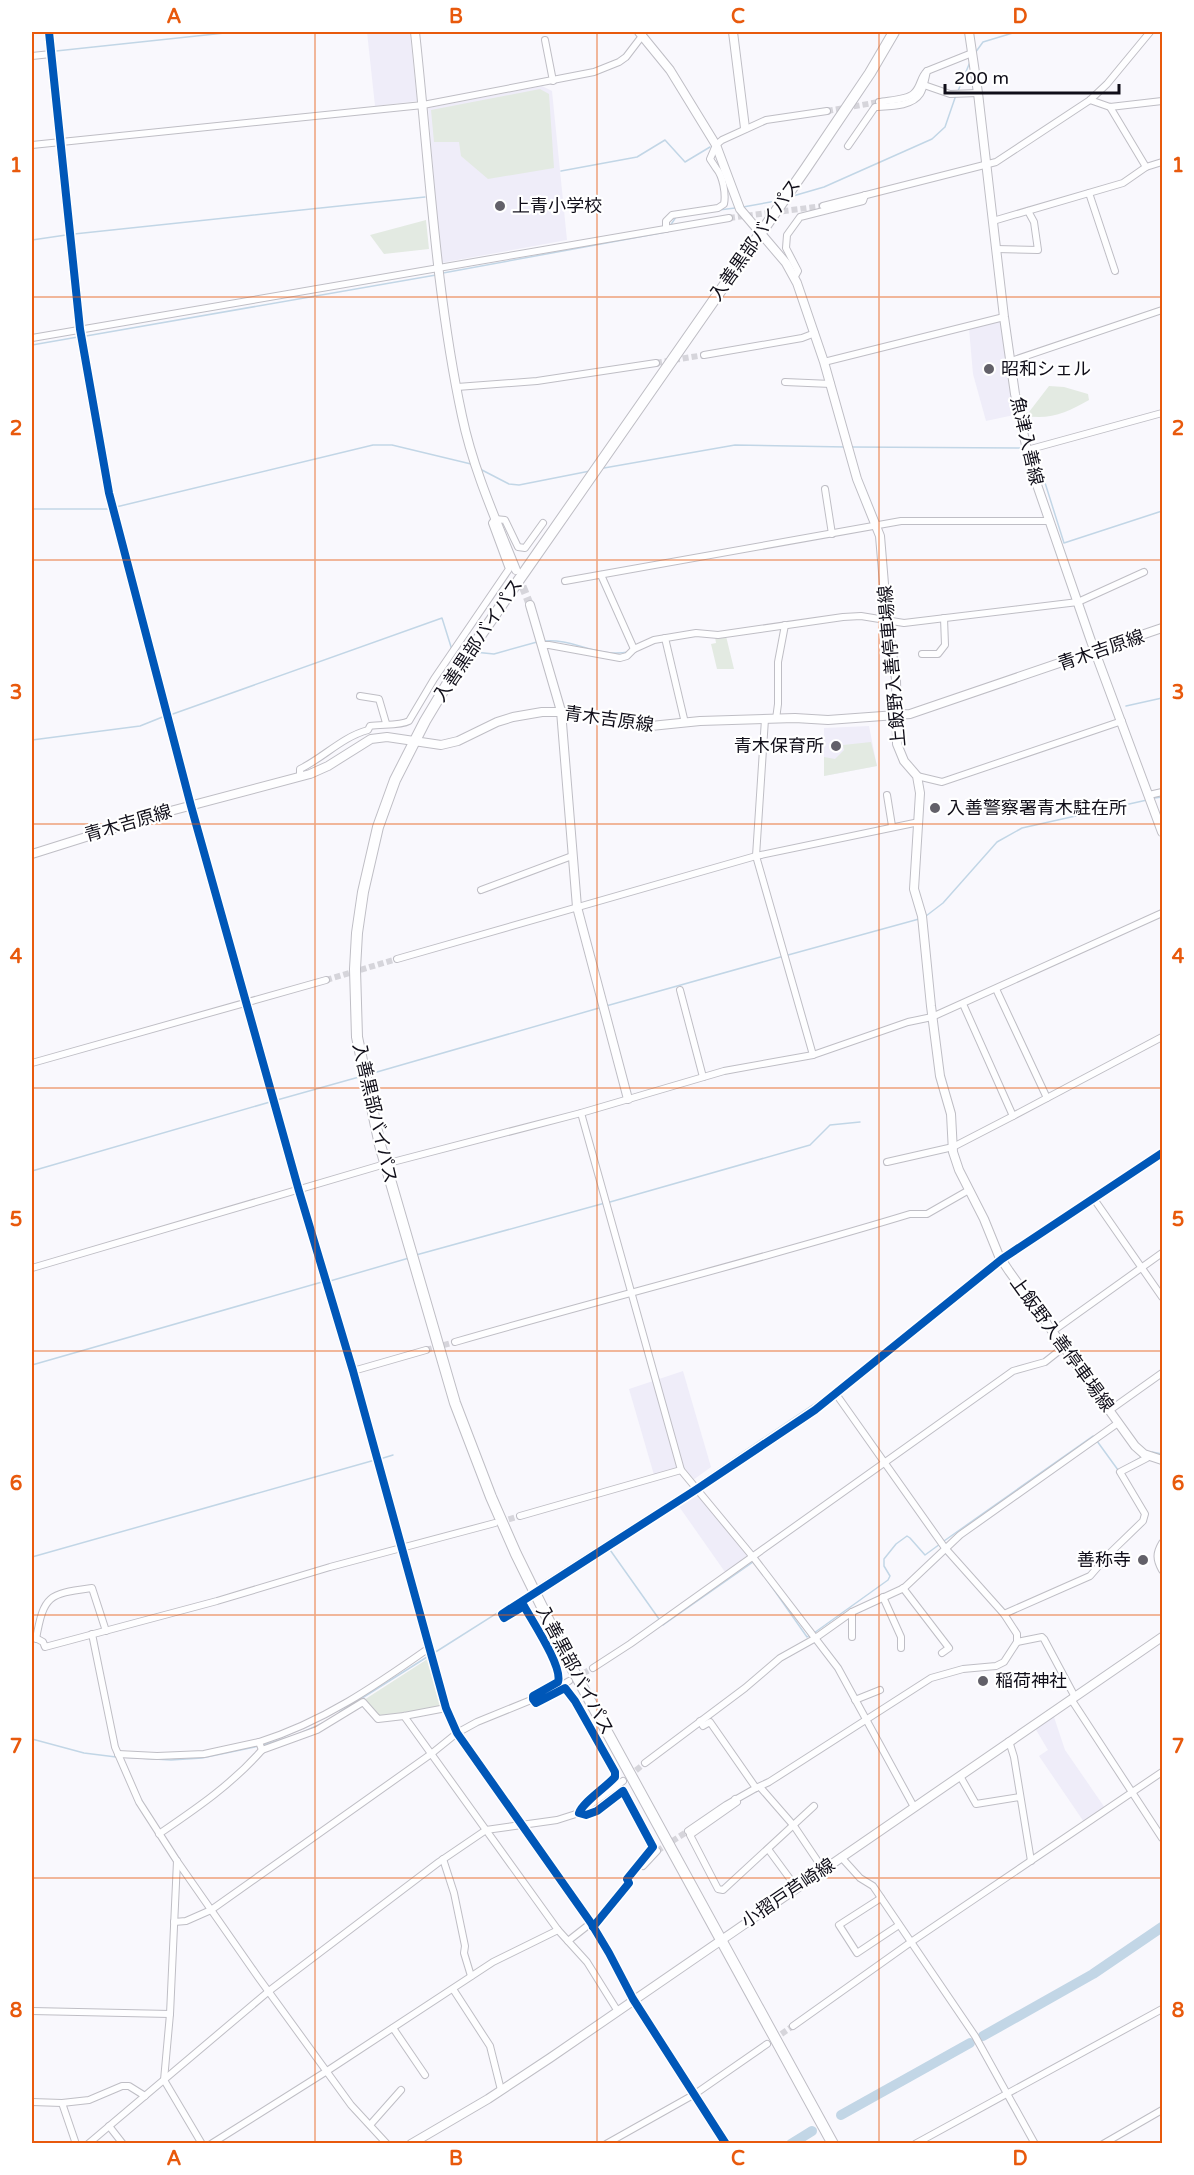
<svg xmlns="http://www.w3.org/2000/svg" width="1194" height="2175" font-family="'Varela Round','Noto Sans JP',sans-serif">
<style>
.built{fill:#efedf9}
.green{fill:#e3eae2}
.lines{fill:none;stroke-linecap:round;stroke-linejoin:round}
.stream{stroke:#c2d6e6;stroke-width:1.5}
.river{stroke:#c2d6e6;stroke-width:10}
.street-tunnel{stroke:#d6d5db;stroke-width:6;stroke-dasharray:6 3;stroke-linecap:butt}
.secondary-tunnel{stroke:#d6d5db;stroke-width:8;stroke-dasharray:8 4;stroke-linecap:butt}
.street-casing{stroke:#bfbec5;stroke-width:8}
.secondary-casing{stroke:#bfbec5;stroke-width:10}
.highway-casing{stroke:#bfbec5;stroke-width:12}
.street{stroke:#fefeff;stroke-width:6}
.secondary{stroke:#fefeff;stroke-width:8}
.highway{stroke:#fefeff;stroke-width:10}
.cycleway-casing{stroke:#fff;stroke-width:11}
.cycleway{stroke:#0057b8;stroke-width:8}
.grid{fill:none;stroke:#e8590c;stroke-width:1.5;stroke-opacity:0.55}
.poi-dot{fill:#626069;stroke:#fff;stroke-width:2}
.labels{text-anchor:middle;dominant-baseline:central;stroke-width:4.5;stroke-linejoin:round;paint-order:stroke}
.poi-label{font-size:18px;fill:#100e19;stroke:#fff;text-anchor:start}
.street-label{font-size:18px;fill:#100e19;stroke:#fff}
.neatline{fill:none;stroke:#e8590c;stroke-width:2}
.grid-label{font-size:20px;text-anchor:middle;font-weight:bold;fill:#e8590c}
</style>
<rect width="100%" height="100%" fill="#f9f8fd"/>
<g class="built">
<path d="M 367,32 L 410,32 L 417,101 L 375,106 Z"/>
<path d="M 542,86 L 552,91 L 567,240 L 441,263 L 428,108 Z"/>
<path d="M 1000,320 L 1014,415 L 986,421 L 973,374 L 969,329 Z"/>
<path d="M 869,726 L 877,766 L 824,776 L 824,728 Z"/>
<path d="M 683,1371 L 711,1467 L 693,1480 L 683,1468 L 654,1475 L 629,1389 Z"/>
<path d="M 696,1492 L 749,1556 L 725,1572 L 678,1505 Z"/>
<path d="M 1053,1714 L 1065,1750 L 1105,1808 L 1084,1822 L 1039,1756 L 1048,1750 L 1035,1728 Z"/>
</g>
<g class="green">
<path d="M 540,89 L 549,94 L 554,168 L 488,179 L 461,156 L 459,142 L 434,142 L 431,110 Z"/>
<path d="M 426,220 L 429,249 L 384,254 L 370,235 Z"/>
<path d="M 1049,386 L 1064,387 L 1088,394 L 1089,400 C 1068,412 1051,420 1026,416 L 1025,413 L 1029,412 Z"/>
<path d="M 726,636 L 734,669 L 717,669 L 711,644 L 716,643 L 715,637 Z"/>
<path d="M 871,742 L 877,766 L 824,776 L 824,757 L 835,759 L 844,750 L 843,745 Z"/>
<path d="M 429,1658 L 442,1706 L 378,1717 L 364,1700 Z"/>
</g>
<g class="lines">
<g class="stream">
<path d="M 687,32 L 687,33 L 703,32"/>
<path d="M 56,51 L 234,32"/>
<path d="M 975,53 L 983,42 L 1016,32"/>
<path d="M 958,91 L 970,62"/>
<path d="M 561,171 L 637,157 L 665,140 L 685,162 L 710,147"/>
<path d="M 793,196 L 824,187 L 932,139 L 945,127 L 956,95"/>
<path d="M 743,207 L 776,201"/>
<path d="M 719,210 L 735,208"/>
<path d="M 670,226 L 676,217"/>
<path d="M 74,234 L 425,197"/>
<path d="M 32,240 L 66,235"/>
<path d="M 443,273 L 666,232"/>
<path d="M 86,336 L 436,275"/>
<path d="M 32,345 L 78,337"/>
<path d="M 851,447 L 1023,448"/>
<path d="M 1035,451 L 1064,543 L 1162,511"/>
<path d="M 604,468 L 735,445 L 846,447"/>
<path d="M 480,469 L 509,484 L 519,485 L 590,471"/>
<path d="M 116,507 L 373,445 L 392,445 L 471,464"/>
<path d="M 32,509 L 109,509"/>
<path d="M 544,641 C 572,638 599,658 628,652"/>
<path d="M 474,652 L 494,654 L 537,642"/>
<path d="M 1126,706 L 1162,698"/>
<path d="M 170,715 L 442,618 L 452,650"/>
<path d="M 32,740 L 140,726 L 165,716"/>
<path d="M 1155,798 L 1162,797"/>
<path d="M 926,916 L 943,903 L 997,842 L 1022,828 L 1147,800"/>
<path d="M 788,955 L 919,919"/>
<path d="M 606,1006 L 784,956"/>
<path d="M 370,1074 L 599,1008"/>
<path d="M 277,1100 L 359,1077"/>
<path d="M 32,1171 L 270,1102"/>
<path d="M 610,1202 L 810,1145 L 830,1125 L 860,1122"/>
<path d="M 1076,1206 L 1162,1149"/>
<path d="M 1003,1253 L 1059,1217"/>
<path d="M 416,1255 L 605,1203"/>
<path d="M 330,1281 L 409,1258"/>
<path d="M 32,1365 L 322,1282"/>
<path d="M 1097,1441 L 1118,1470"/>
<path d="M 1152,1452 L 1162,1454"/>
<path d="M 380,1459 L 393,1455"/>
<path d="M 1128,1465 L 1142,1457"/>
<path d="M 696,1484 L 838,1388 L 996,1258"/>
<path d="M 944,1541 L 1093,1436 L 1094,1437"/>
<path d="M 608,1547 L 659,1619"/>
<path d="M 32,1557 L 375,1460"/>
<path d="M 765,1577 L 807,1637 L 810,1635"/>
<path d="M 537,1586 L 692,1487"/>
<path d="M 520,1598 L 528,1592"/>
<path d="M 662,1623 L 663,1625 L 753,1562"/>
<path d="M 814,1633 L 888,1580 L 890,1576 L 884,1566 L 884,1559 L 896,1544 L 907,1536 L 910,1538 L 925,1555 L 940,1544"/>
<path d="M 434,1653 L 516,1601"/>
<path d="M 340,1712 L 427,1657"/>
<path d="M 303,1732 L 323,1723"/>
<path d="M 32,1739 L 84,1753 L 116,1757"/>
<path d="M 263,1745 L 293,1736"/>
<path d="M 121,1757 L 171,1760 L 202,1758 L 259,1746"/>
</g>
<g class="river">
<path d="M 983,2036 L 1093,1974 L 1162,1927"/>
<path d="M 841,2115 L 970,2043"/>
<path d="M 791,2144 L 812,2131"/>
</g>
<g class="street-tunnel">
<path d="M 827,111 L 879,102"/>
<path d="M 729,218 L 823,206"/>
<path d="M 656,363 L 704,355"/>
<path d="M 326,980 L 397,959"/>
<path d="M 426,1350 L 455,1342"/>
<path d="M 500,1522 L 520,1516"/>
<path d="M 522,1600 L 553,1580"/>
<path d="M 575,1678 L 593,1668"/>
<path d="M 629,1776 L 645,1763"/>
<path d="M 657,1851 L 688,1831"/>
<path d="M 774,2039 L 793,2026"/>
</g>
<path class="secondary-tunnel" d="M 518,575 L 530,605"/>
<defs>
<g id="street">
<path d="M 545,40 L 553,81"/>
<path d="M 32,56 L 51,54"/>
<path d="M 924,85 L 950,94 L 978,93"/>
<path d="M 1090,100 L 1110,107 L 1162,101"/>
<path d="M 879,102 C 888,100 908,100 914,93 C 921,87 920,77 927,71 L 972,53"/>
<path d="M 1110,107 L 1146,167"/>
<path d="M 32,145 L 423,105 L 594,72 L 619,62 L 626,57 L 642,36"/>
<path d="M 848,146 L 875,107 C 888,106 912,107 920,94 C 924,88 925,79 927,71"/>
<path d="M 1089,193 L 1115,271"/>
<path d="M 823,206 L 996,162 L 1090,100 L 1107,84 L 1150,32"/>
<path d="M 993,221 L 1123,183 L 1146,167 L 1162,162"/>
<path d="M 666,229 L 666,221 L 672,215 L 718,208 L 724,204 C 726,194 723,176 716,168 C 714,165 712,162 710,159 L 716,145 L 722,140 L 766,120 L 827,111"/>
<path d="M 996,249 L 1038,250 L 1034,222 L 1028,211"/>
<path d="M 794,278 L 798,271 L 786,248 L 787,235 L 800,217 L 863,201 L 865,195"/>
<path d="M 32,338 L 729,218"/>
<path d="M 704,355 L 802,338 L 815,333"/>
<path d="M 1011,361 L 1162,310"/>
<path d="M 824,362 L 1004,317"/>
<path d="M 785,382 L 831,384"/>
<path d="M 457,387 L 537,381 L 656,363"/>
<path d="M 1027,450 L 1162,413"/>
<path d="M 825,489 L 832,534"/>
<path d="M 601,575 L 634,649 L 654,640 L 696,633 L 718,635 L 843,617 L 861,616 L 904,623 L 1078,602 L 1144,572"/>
<path d="M 565,581 L 901,521 L 1049,521"/>
<path d="M 665,638 L 685,723"/>
<path d="M 543,645 L 549,645 L 620,658 L 627,656 L 634,649"/>
<path d="M 922,654 L 938,654 L 945,645 L 944,618"/>
<path d="M 360,696 L 379,699 L 386,723"/>
<path d="M 765,719 L 756,856 L 813,1055"/>
<path d="M 776,719 L 778,704 L 778,662 L 785,625"/>
<path d="M 917,776 L 942,782 L 1122,721"/>
<path d="M 300,777 L 300,769 C 323,758 342,737 368,730 L 370,726 C 382,724 400,726 409,721 L 434,679 L 509,569 L 492,523 L 495,519 L 505,520 L 518,547 L 525,548 L 543,523"/>
<path d="M 887,795 L 892,826"/>
<path d="M 1149,795 L 1162,792"/>
<path d="M 481,890 L 572,856"/>
<path d="M 397,959 L 756,856 L 919,822"/>
<path d="M 996,989 L 1047,1098 L 1013,1116"/>
<path d="M 680,990 L 703,1077"/>
<path d="M 32,1063 L 326,980"/>
<path d="M 1047,1098 L 1162,1037"/>
<path d="M 581,1113 L 681,1470 L 753,1557 L 838,1668 L 914,1807"/>
<path d="M 887,1162 L 953,1147 L 1013,1116 L 963,1004"/>
<path d="M 1094,1199 L 1162,1297"/>
<path d="M 32,1268 L 385,1164 L 581,1113 L 724,1071 L 813,1055 L 908,1022 L 932,1017 L 1162,913"/>
<path d="M 1053,1331 L 1162,1253"/>
<path d="M 455,1342 C 607,1298 759,1260 910,1214 L 927,1214 L 969,1190"/>
<path d="M 353,1371 L 426,1350"/>
<path d="M 836,1394 L 945,1548 L 1004,1614"/>
<path d="M 1110,1410 L 1162,1373"/>
<path d="M 520,1516 L 681,1470"/>
<path d="M 1162,1543 C 1156,1553 1156,1559 1162,1570"/>
<path d="M 553,1580 L 697,1489 L 815,1410 L 1002,1259 L 1162,1153"/>
<path d="M 903,1588 L 949,1648 L 942,1653"/>
<path d="M 883,1597 L 901,1637 L 901,1648"/>
<path d="M 522,1600 L 502,1614 L 504,1618 L 524,1606 C 532,1621 563,1667 558,1682 L 533,1696 L 533,1699 L 536,1703 L 565,1688 L 575,1701 L 615,1772 L 615,1777 C 605,1788 583,1802 579,1813 L 586,1815 L 597,1811 L 623,1791 L 653,1847 L 627,1879 L 629,1883 L 593,1927"/>
<path d="M 852,1612 L 852,1637"/>
<path d="M 92,1634 L 115,1747 L 139,1802 L 177,1861 L 258,1977 L 351,2105 L 387,2144"/>
<path d="M 32,1636 L 43,1642 L 45,1647 L 217,1601 L 330,1567 L 495,1523"/>
<path d="M 36,1639 C 44,1594 49,1594 92,1588 L 106,1631"/>
<path d="M 1017,1642 L 1042,1637 L 1044,1639 L 1075,1697"/>
<path d="M 429,1648 C 375,1686 323,1722 259,1742 L 262,1750 L 317,1730 L 363,1702 L 378,1719 L 404,1716 L 446,1708"/>
<path d="M 593,1668 L 630,1644 L 1013,1371 L 1045,1362 L 1064,1347"/>
<path d="M 548,1693 L 569,1681"/>
<path d="M 1071,1699 L 1162,1838"/>
<path d="M 855,1700 L 880,1690"/>
<path d="M 404,1716 L 558,1930 L 587,1962 L 617,2010"/>
<path d="M 1009,1741 L 1014,1757 L 1031,1861"/>
<path d="M 118,1754 L 157,1756 L 204,1754 L 259,1742"/>
<path d="M 645,1763 L 745,1688 L 780,1658 L 814,1639 L 852,1612 L 904,1588 L 960,1535 L 1118,1423"/>
<path d="M 960,1776 L 976,1804 L 1020,1797"/>
<path d="M 760,1787 L 794,1826 L 823,1869"/>
<path d="M 756,1788 L 769,1782 L 931,1678 L 963,1669 L 996,1666 L 1004,1662 L 1017,1642 L 1017,1634 L 1004,1614 L 1090,1576 L 1110,1553 L 1143,1521 L 1145,1514 L 1120,1472 L 1147,1458 L 1149,1456"/>
<path d="M 735,1799 L 737,1802 L 690,1835 L 718,1889 L 723,1890 L 814,1806"/>
<path d="M 688,1831 L 726,1805 L 756,1788 L 710,1722 L 703,1726 L 700,1721"/>
<path d="M 159,1834 C 197,1808 231,1785 262,1750"/>
<path d="M 768,1849 L 796,1887"/>
<path d="M 841,1857 L 860,1878 L 873,1886 L 975,2036 L 1035,2144"/>
<path d="M 443,1859 L 454,1893 L 465,1946 L 464,1953 L 471,1976"/>
<path d="M 177,1861 L 170,2014 L 164,2080 L 202,2144"/>
<path d="M 643,1866 L 657,1851"/>
<path d="M 881,1898 L 839,1925 L 857,1953 L 899,1925"/>
<path d="M 174,1922 L 186,1921 L 211,1910 L 431,1754 L 457,1733 L 477,1722 L 536,1698"/>
<path d="M 568,1941 L 591,1923"/>
<path d="M 453,1989 L 490,2046 L 501,2090"/>
<path d="M 32,2011 L 170,2014"/>
<path d="M 793,2026 L 911,1942 L 1162,1772"/>
<path d="M 393,2028 L 425,2075"/>
<path d="M 32,2102 L 62,2103 L 76,2144"/>
<path d="M 62,2103 L 89,2100 L 122,2086 L 129,2086 L 145,2096"/>
<path d="M 370,2125 L 401,2090"/>
<path d="M 109,2126 L 123,2144"/>
<path d="M 88,2144 L 269,1991 L 439,1862 L 486,1830 L 557,1820 L 579,1813 L 623,1781"/>
<path d="M 211,2144 L 327,2071 L 493,1962 L 558,1930"/>
<path d="M 606,2144 L 695,2094 L 767,2044"/>
<path d="M 915,2144 L 1162,2009"/>
<path d="M 1103,2144 L 1162,2110"/>
</g>
<g id="secondary">
<path d="M 49,32 L 80,329 L 109,493 L 191,806 L 299,1191 L 353,1371 L 446,1708 L 457,1733 L 591,1923 L 609,1953 L 633,1999 L 726,2144"/>
<path d="M 415,32 C 429,159 435,290 462,416 C 473,469 496,520 516,570"/>
<path d="M 639,32 L 670,70 L 716,145 L 740,209 L 786,263 L 797,283 L 824,362 L 857,479 L 880,536 L 887,620 L 896,679 L 897,744 L 904,761 L 917,776 L 920,793 L 914,889 L 922,916 L 931,1006 L 940,1076 L 951,1114 L 953,1152 L 959,1170 L 984,1219 L 999,1256 L 1009,1271 L 1135,1446 L 1144,1454 L 1162,1460"/>
<path d="M 733,32 L 745,128"/>
<path d="M 969,32 L 978,93 L 1004,317 L 1015,394 L 1027,450 L 1035,479 L 1091,641 L 1162,832"/>
<path d="M 530,605 L 561,711 L 577,907 L 628,1099"/>
<path d="M 32,854 L 159,814 L 310,774 L 328,766 L 371,739 L 387,737 L 441,745 L 458,741 L 497,722 L 513,717 L 542,712 L 571,712 L 618,722 L 651,726 L 700,721 L 795,718 L 828,720 L 910,714 L 1162,628"/>
<path d="M 411,2144 L 488,2099 L 550,2058 L 1162,1637"/>
</g>
<path id="highway" d="M 833,2144 L 572,1668 L 516,1554 L 491,1497 L 455,1403 L 380,1145 L 357,1037 L 355,969 L 357,933 L 363,892 L 378,827 L 395,780 L 425,721 L 449,681 L 514,587 L 806,168 L 870,73 L 894,32"/>
</defs>
<use href="#street" class="street-casing"/>
<use href="#secondary" class="secondary-casing"/>
<use href="#highway" class="highway-casing"/>
<use href="#street" class="street"/>
<use href="#secondary" class="secondary"/>
<use href="#highway" class="highway"/>
<defs>
<g id="cycleway">
<path d="M 49,32 L 80,329 L 109,493 L 191,806 L 299,1191 L 353,1371 L 446,1708 L 457,1733 L 591,1923 L 609,1953 L 633,1999 L 726,2144"/>
<path d="M 593,1927 L 629,1883 L 627,1879 L 653,1847 L 623,1791 L 597,1811 L 586,1815 L 579,1813 C 583,1802 605,1788 615,1777 L 615,1772 L 575,1701 L 565,1688 L 536,1703 L 533,1699 L 533,1696 L 558,1682 C 563,1667 532,1621 524,1606 L 504,1618 L 502,1614 L 697,1489 L 815,1410 L 1002,1259 L 1162,1153"/>
</g>
</defs>
<use href="#cycleway" class="cycleway-casing"/>
<use href="#cycleway" class="cycleway"/>
</g>
<path class="grid" d="M 315,32 L 315,2144M 597,32 L 597,2144M 879,32 L 879,2144M 32,297 L 1162,297M 32,560 L 1162,560M 32,824 L 1162,824M 32,1088 L 1162,1088M 32,1351 L 1162,1351M 32,1615 L 1162,1615M 32,1878 L 1162,1878"/>
<g class="poi-dot">
<circle cx="500" cy="206" r="6"/>
<circle cx="989" cy="369" r="6"/>
<circle cx="836" cy="746" r="6"/>
<circle cx="935" cy="808" r="6"/>
<circle cx="1143" cy="1560" r="6"/>
<circle cx="983" cy="1681" r="6"/>
</g>
<g class="labels">
<g class="poi-label">
<text x="512" y="206">上青小学校</text>
<text x="1001" y="369">昭和シェル</text>
<text x="824" y="746" text-anchor="end">青木保育所</text>
<text x="947" y="808">入善警察署青木駐在所</text>
<text x="1131" y="1560" text-anchor="end">善称寺</text>
<text x="995" y="1681">稲荷神社</text>
</g>
<g class="street-label">
<text transform="translate(755 240) rotate(-55)">入善黒部バイパス</text>
<text transform="translate(1027 441) rotate(77)">魚津入善線</text>
<text transform="translate(478 640) rotate(-56)">入善黒部バイパス</text>
<text transform="translate(1101 650) rotate(-19)">青木吉原線</text>
<text transform="translate(892 666) rotate(-95)">上飯野入善停車場線</text>
<text transform="translate(609 719) rotate(8)">青木吉原線</text>
<text transform="translate(128 823) rotate(-16)">青木吉原線</text>
<text transform="translate(375 1113) rotate(77)">入善黒部バイパス</text>
<text transform="translate(1062 1344) rotate(54)">上飯野入善停車場線</text>
<text transform="translate(575 1670) rotate(62)">入善黒部バイパス</text>
<text transform="translate(788 1893) rotate(-34)">小摺戸芦崎線</text>
</g>
</g>
<rect width="1194" height="2175" fill="none" stroke="#ffffff" stroke-width="66"/>
<path d="M945 84v9h174v-9" fill="none" stroke="#100e19" stroke-width="3"/>
<text x="954" y="84" font-size="18" fill="#100e19" stroke="#ffffff" stroke-width="4.5" paint-order="stroke">200 m</text>
<rect x="33" y="33" width="1128" height="2109" class="neatline"/>
<g class="grid-label">
<text x="174" y="23">A</text>
<text x="456" y="23">B</text>
<text x="738" y="23">C</text>
<text x="1020" y="23">D</text>
<text x="16" y="172">1</text>
<text x="1178" y="172">1</text>
<text x="16" y="435">2</text>
<text x="1178" y="435">2</text>
<text x="16" y="699">3</text>
<text x="1178" y="699">3</text>
<text x="16" y="963">4</text>
<text x="1178" y="963">4</text>
<text x="16" y="1226">5</text>
<text x="1178" y="1226">5</text>
<text x="16" y="1490">6</text>
<text x="1178" y="1490">6</text>
<text x="16" y="1753">7</text>
<text x="1178" y="1753">7</text>
<text x="16" y="2017">8</text>
<text x="1178" y="2017">8</text>
<text x="174" y="2165">A</text>
<text x="456" y="2165">B</text>
<text x="738" y="2165">C</text>
<text x="1020" y="2165">D</text>
</g>
</svg>
